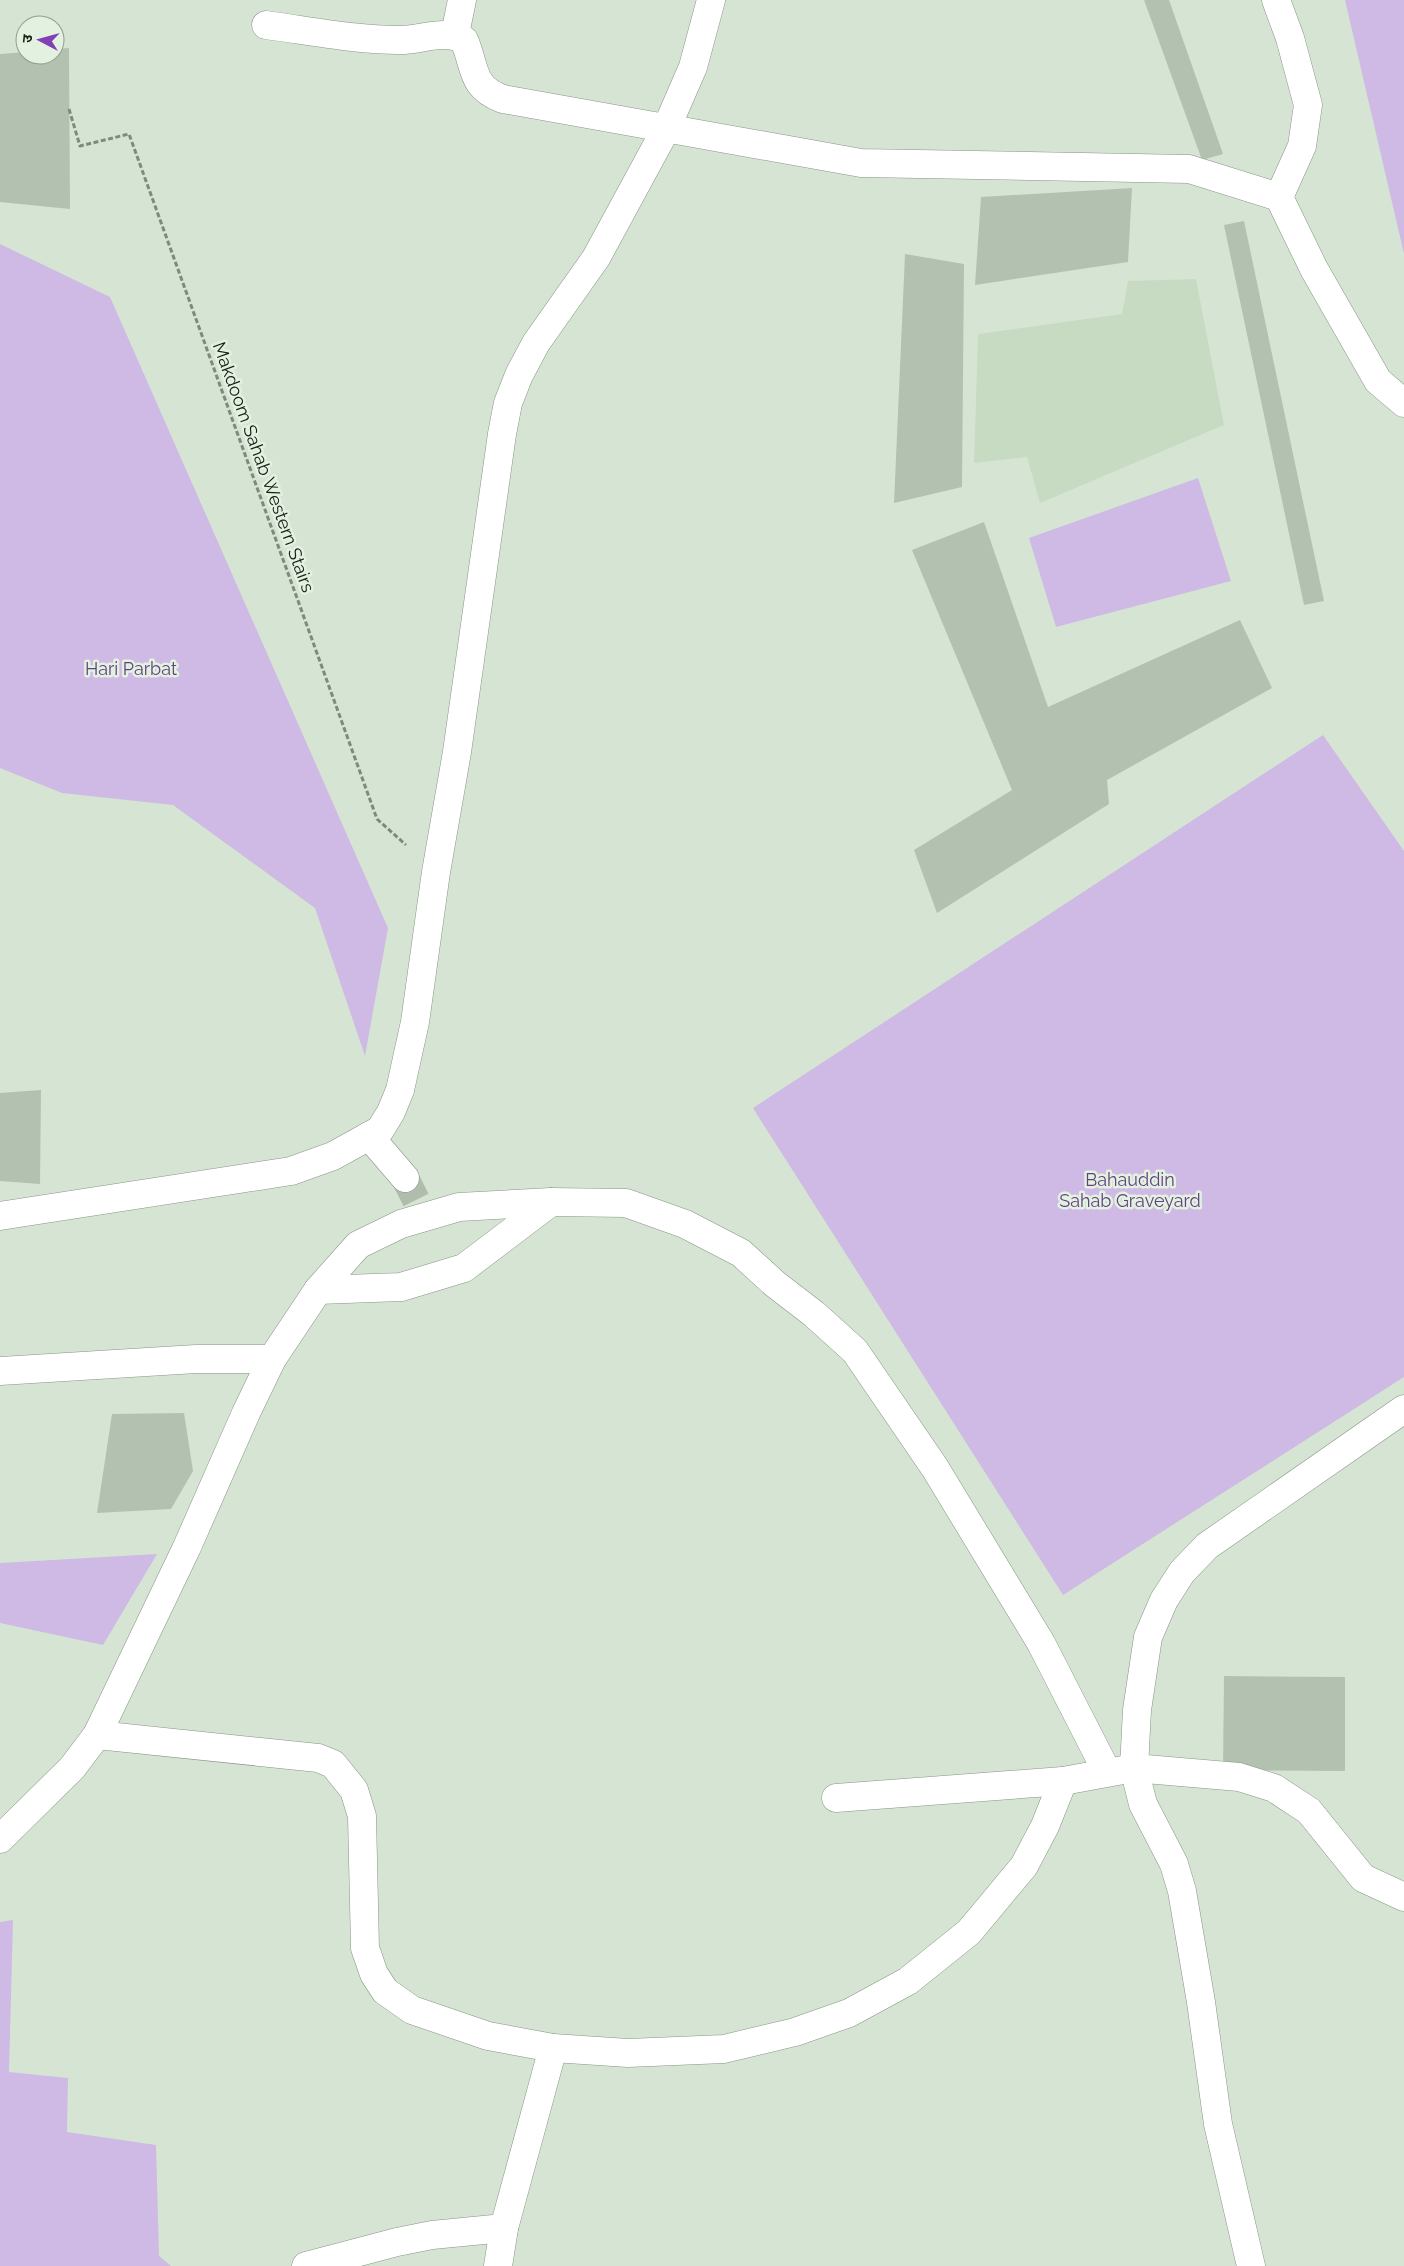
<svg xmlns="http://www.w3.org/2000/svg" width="1404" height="2266" font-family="Raleway,'Noto Sans Devanagari',sans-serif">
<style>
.built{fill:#c7dbc3}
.green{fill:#cebae4}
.building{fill:#b3c2b0}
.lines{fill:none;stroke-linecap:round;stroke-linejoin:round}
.minor-tunnel{stroke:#b0bdad;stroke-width:28;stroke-dasharray:28 14;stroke-linecap:butt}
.minor-casing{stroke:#879585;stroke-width:29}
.path{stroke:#7f897c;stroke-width:3;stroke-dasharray:5 2.5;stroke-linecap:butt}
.minor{stroke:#fff;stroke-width:28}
.labels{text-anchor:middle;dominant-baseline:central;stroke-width:5;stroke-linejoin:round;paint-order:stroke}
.street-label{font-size:18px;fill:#181e17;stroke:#e3f2e0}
.park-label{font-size:18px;fill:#634181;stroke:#e3f2e0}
</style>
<rect width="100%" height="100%" fill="#d6e5d3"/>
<path class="built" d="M 1196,279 L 1224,425 L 1040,503 L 1027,457 L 974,463 L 978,334 L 1122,314 L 1128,281 Z"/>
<g class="green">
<path d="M 1345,0 L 1404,0 L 1404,254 Z"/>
<path d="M 0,244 L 110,297 L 388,928 L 365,1056 L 315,908 L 173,805 L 62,793 L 0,768 Z"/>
<path d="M 1198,478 L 1231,581 L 1056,627 L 1029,538 Z"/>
<path d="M 1323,735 L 1404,851 L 1404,1377 L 1063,1595 L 753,1108 Z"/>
<path d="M 157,1554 L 103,1645 L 0,1623 L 0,1563 Z"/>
<path d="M 13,1920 L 9,2072 L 68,2078 L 67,2132 L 156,2145 L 159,2256 L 171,2266 L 0,2266 L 0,1922 Z"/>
</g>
<g class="building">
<path d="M 1144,0 L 1169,0 L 1223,154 L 1202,160 Z"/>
<path d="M 69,48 L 70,209 L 0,202 L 0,54 L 25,52 L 25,55 L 55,55 L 55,49 Z"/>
<path d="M 1132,188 L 1128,262 L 975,285 L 981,197 Z"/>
<path d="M 1244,221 L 1324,601 L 1304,605 L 1224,225 Z"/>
<path d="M 905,254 L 964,264 L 962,487 L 894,503 Z"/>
<path d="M 984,522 L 1048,707 L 1240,620 L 1272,688 L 1107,780 L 1109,804 L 937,913 L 914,850 L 1012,790 L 912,550 Z"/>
<path d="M 41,1090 L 40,1184 L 0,1181 L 0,1093 Z"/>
<path d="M 184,1413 L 193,1471 L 171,1509 L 97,1513 L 112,1414 Z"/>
<path d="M 1224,1676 L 1345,1677 L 1345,1771 L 1223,1770 Z"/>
</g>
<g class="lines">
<path class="minor-tunnel" d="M 405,1178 L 416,1200"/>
<defs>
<g id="minor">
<path d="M 1276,0 L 1290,38 L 1308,105 L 1302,146 L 1279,197"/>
<path d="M 266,25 C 311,31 355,40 400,40 C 421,40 445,29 464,40 C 476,67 470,87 503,99 L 861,163 L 1189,169 L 1279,197 L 1314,269 L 1378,381 L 1404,403"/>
<path d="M 455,34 L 462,0"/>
<path d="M 369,1136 L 405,1178"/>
<path d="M 0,1216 L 291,1171 L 333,1156 L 380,1130 L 391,1112 L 400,1090 L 415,1022 L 436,872 L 457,752 L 502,434 L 508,403 L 519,375 L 536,343 L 596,258 L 666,129 L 693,67 L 711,0"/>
<path d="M 318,1290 L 401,1287 L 464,1268 L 551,1202"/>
<path d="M 0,1371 L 196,1359 L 272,1359"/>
<path d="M 97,1735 L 318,1758 L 333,1764 L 354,1790 L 362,1816 L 365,1948 L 374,1974 L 385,1991 L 412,2010 L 488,2036 L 553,2048 L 628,2053 L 724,2049 L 795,2032 L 849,2013 L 908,1981 L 969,1932 L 1024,1866 L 1045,1826 L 1063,1781"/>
<path d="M 836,1798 L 1063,1781 L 1134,1768 L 1239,1777 L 1274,1788 L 1309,1811 L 1363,1878 L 1404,1897"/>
<path d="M 0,1839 L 72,1768 L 97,1735 L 187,1547 L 246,1413 L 272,1359 L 318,1290 L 358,1245 L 401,1224 L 459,1207 L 551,1202 L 626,1203 L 685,1224 L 741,1253 L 775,1284 L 814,1314 L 855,1351 L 935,1468 L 1041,1643 L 1107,1772"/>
<path d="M 306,2266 L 397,2242 L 432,2235 L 504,2228"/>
<path d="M 498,2266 L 504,2228 L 553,2048"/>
<path d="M 1251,2266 L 1218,2124 L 1201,2002 L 1182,1891 L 1174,1864 L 1143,1804 L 1134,1768 L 1137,1710 L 1148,1637 L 1164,1600 L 1182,1572 L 1207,1546 L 1404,1409"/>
</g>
</defs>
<use href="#minor" class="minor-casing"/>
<path class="path" d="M 69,109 L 80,146 L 129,134 L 377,819 L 406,845"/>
<use href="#minor" class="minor"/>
</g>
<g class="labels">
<g class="street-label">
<text transform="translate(264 467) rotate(70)">Makdoom Sahab Western Stairs</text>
</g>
<g class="park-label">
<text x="131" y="668">Hari Parbat</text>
<text x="1130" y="1179">Bahauddin<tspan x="1130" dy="21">Sahab Graveyard</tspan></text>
</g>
</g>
<g transform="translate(40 40) rotate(276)"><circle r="24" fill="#e3f2e0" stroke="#929d90"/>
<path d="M0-4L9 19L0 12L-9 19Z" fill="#8240b5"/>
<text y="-8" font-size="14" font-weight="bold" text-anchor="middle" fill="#181e17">उ</text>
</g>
</svg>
